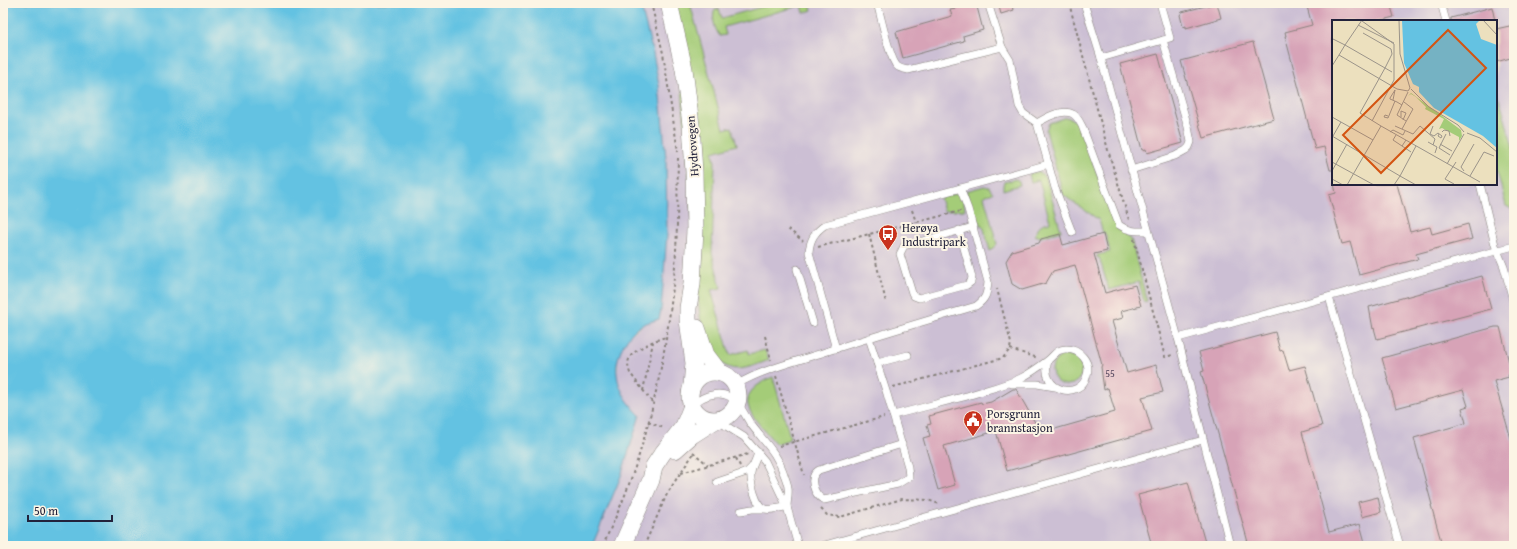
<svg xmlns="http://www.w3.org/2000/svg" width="1517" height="549" font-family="'Gentium Book Plus',serif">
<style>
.industrial{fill:#ccbfd4;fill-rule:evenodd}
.green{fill:#a4cc78;stroke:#63775a}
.water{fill:#64c2e2;stroke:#43728e}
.building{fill:#d7a3b7}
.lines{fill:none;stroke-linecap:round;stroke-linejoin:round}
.service-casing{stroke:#87817c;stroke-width:8}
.tertiary-casing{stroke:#87817c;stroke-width:18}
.path{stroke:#87817c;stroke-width:2;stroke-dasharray:3 3;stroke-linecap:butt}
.service{stroke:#fff;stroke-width:7}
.tertiary{stroke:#fff;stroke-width:17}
.labels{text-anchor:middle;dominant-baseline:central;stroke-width:4;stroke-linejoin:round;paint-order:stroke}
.number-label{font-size:10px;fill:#4f425a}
.street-label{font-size:12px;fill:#22223b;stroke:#fcf5e5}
.poi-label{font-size:12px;fill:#22223b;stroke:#fcf5e5;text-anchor:start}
.inset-road{fill:none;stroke:#9b948a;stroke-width:1}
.view{fill:#d45411;fill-opacity:0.15;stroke:#d45411;stroke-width:2}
.inset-edge{fill:none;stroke:#22223b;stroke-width:2}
</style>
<rect width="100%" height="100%" fill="#fcf5e5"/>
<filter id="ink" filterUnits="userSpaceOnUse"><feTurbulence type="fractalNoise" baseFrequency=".025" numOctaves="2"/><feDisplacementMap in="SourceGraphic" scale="8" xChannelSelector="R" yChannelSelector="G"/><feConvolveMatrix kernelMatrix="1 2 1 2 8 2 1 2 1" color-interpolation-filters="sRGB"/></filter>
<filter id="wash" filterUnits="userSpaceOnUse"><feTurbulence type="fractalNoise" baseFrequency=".012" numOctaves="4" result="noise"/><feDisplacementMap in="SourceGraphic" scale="16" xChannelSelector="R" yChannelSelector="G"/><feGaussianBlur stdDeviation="0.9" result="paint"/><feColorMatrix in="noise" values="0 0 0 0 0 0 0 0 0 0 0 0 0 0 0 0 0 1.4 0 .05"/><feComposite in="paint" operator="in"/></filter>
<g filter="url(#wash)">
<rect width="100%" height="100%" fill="#ece0be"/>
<path class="industrial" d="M 640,3 L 1514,3 L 1514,546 L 592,546 L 621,476 L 630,405 L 621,391 L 617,376 L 618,359 L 621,348 L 629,336 L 644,324 L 658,319 L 661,310 L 667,234 L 666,158 L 653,53 ZM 1333,21 L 1496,21 L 1496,184 L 1333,184 Z"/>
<g class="green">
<path d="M 675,3 L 690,3 L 724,129 L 732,127 L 737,145 L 713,152 L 715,162 L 712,253 L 721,288 L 711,290 L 730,355 L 748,350 L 749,354 L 765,350 L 769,360 C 759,364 749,368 739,369 C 703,369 698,313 698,288 Z"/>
<path d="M 776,3 L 810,3 L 812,10 L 804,13 L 802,5 L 724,27 L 726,35 L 720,36 C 715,31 711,16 715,10 L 719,9 L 722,18 Z"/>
<path d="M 1496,87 L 1514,151 L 1514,210 L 1506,206 L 1496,167 Z"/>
<path d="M 1066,117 L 1072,119 L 1078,124 L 1119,230 L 1131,239 L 1147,301 L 1144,302 L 1139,282 L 1109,290 L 1099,257 L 1097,258 L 1097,255 L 1110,252 L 1105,233 L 1103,233 L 1099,220 L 1063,195 L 1046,130 L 1049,123 Z"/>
<path d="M 1035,172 L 1041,173 L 1046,178 L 1061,231 L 1040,237 L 1035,235 C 1039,224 1041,224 1050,222 L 1039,180 L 1031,182 L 1029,174 Z"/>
<path d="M 1016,179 L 1019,181 L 1020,185 L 1003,190 L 1003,185 L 1004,182 Z"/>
<path d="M 984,186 L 989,187 L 993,193 L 984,196 L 997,244 L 990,251 L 984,229 L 979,221 L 973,215 L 966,191 Z"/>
<path d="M 962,192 L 965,209 L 964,210 L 944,211 L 940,198 Z"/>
<circle cx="1067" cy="370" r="15"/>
<path d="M 773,377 L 790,437 L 788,440 L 776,444 C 755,418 726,397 773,377 Z"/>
</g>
<path class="water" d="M 3,3 L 640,3 L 653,53 L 659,85 L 666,158 L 667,234 L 661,310 L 659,319 C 654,321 648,322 644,324 C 637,327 630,334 626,341 C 608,368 618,394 640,415 L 621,476 L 592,546 L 3,546 Z"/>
<g id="blocks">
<g class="building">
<path d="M 954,3 L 976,3 L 983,30 L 963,36 L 964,41 L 903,58 L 896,32 L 952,16 L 950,10 L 956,9 Z"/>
<path d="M 998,3 L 1012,3 L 1014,10 L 1001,14 Z"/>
<path d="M 1217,3 L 1221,18 L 1186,28 L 1186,26 L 1183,27 L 1180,15 L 1182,12 Z"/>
<path d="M 1306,3 L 1390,3 L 1394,17 L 1378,21 L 1333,21 L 1333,170 L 1330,170 L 1324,147 L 1315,149 L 1285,36 L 1286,36 L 1285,32 L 1312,25 Z"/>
<path d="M 1492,7 L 1495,21 L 1451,21 L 1451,18 Z"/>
<path d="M 1514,25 L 1514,57 L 1496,62 L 1496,29 Z"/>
<path d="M 1253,42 L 1274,119 L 1203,138 L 1181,61 Z"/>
<path d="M 1158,54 L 1183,143 L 1147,153 L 1146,149 L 1142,150 L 1120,64 Z"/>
<path d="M 1334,184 L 1397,184 L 1410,232 L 1430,227 L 1432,234 L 1468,224 L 1472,239 L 1416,254 L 1418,259 L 1359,275 L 1350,242 L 1342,244 L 1329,195 L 1336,193 Z"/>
<path d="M 1060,234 L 1063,245 L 1103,234 L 1107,251 L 1094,254 L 1105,293 L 1135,285 L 1141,306 L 1121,311 L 1123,318 L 1112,321 L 1127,373 L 1156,365 L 1163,392 L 1142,397 L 1152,431 L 1007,471 L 996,431 L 944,446 L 955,485 L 938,490 L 923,438 L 930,436 L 927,425 L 931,424 L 929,416 L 981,402 L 982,404 L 991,402 L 1013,389 L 1016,389 L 1041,433 L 1115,412 L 1108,388 L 1104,390 L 1101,367 L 1102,365 L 1075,265 L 1053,271 L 1046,283 L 1022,290 L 1012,284 L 1006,261 L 1012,251 L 1039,243 L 1041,239 Z"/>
<path d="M 1482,276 L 1491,309 L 1377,339 L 1374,328 L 1373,329 L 1369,307 Z"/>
<path d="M 1495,327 L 1500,327 L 1512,374 L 1508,375 L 1509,377 L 1494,381 L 1512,442 L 1514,441 L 1514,546 L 1444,546 L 1442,541 L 1441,541 L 1431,505 L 1432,505 L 1414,438 L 1466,423 L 1462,408 L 1468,406 L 1463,390 L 1396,408 L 1382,358 Z"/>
<path d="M 1275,332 L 1280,351 L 1283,350 L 1289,370 L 1305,366 L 1322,426 L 1302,432 L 1329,532 L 1360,524 L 1366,546 L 1249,546 L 1201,372 L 1204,371 L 1199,352 Z"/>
<path d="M 1188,482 L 1206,546 L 1152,546 L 1138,495 Z"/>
<path d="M 1378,497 L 1381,512 L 1362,517 L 1358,502 Z"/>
</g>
</g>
</g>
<g filter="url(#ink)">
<use href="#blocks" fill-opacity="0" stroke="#87817c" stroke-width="1"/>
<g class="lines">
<defs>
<g id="service">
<path d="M 877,3 C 881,16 889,58 897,66 C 900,69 904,69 908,70 L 1002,47 L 1010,60 L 1019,106 L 1023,113 L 1037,123 L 1055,188 L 1072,232"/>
<path d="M 988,3 L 1002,47"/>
<path d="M 1084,3 L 1101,58 L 1178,338 L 1514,246"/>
<path d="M 1441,3 L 1446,21"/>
<path d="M 1101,58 L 1170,38 L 1160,3"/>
<path d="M 1037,123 C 1046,118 1062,108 1073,114 C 1077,116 1080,122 1082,126 L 1119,225 C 1129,232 1137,231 1148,231"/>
<path d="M 1131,170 L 1175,156 L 1186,150 L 1189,147 L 1191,142 L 1188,127 L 1163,40"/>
<path d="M 1480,184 L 1495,245 L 1504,267 L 1514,304"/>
<path d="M 959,230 L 972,277 L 971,282 L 967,285 L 919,298 L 914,296 L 912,293 L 900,254 L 904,246 L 973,227"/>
<path d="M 797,269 L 813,323"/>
<path d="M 1329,297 L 1400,546"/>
<path d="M 869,338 L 887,394 L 908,467 L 909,477 L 898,484 L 824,500 C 814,495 807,477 819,470 L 902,444"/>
<path d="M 1178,338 L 1230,546"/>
<path d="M 836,349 L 809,252 C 810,239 815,232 825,225 L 1049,164"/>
<path d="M 877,363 L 908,355"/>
<path d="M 1012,384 L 1037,384 L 1055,387"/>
<path d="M 736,385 C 763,369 795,362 825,352 C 875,336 925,321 976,306 C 986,299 987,294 988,282 L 968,209 L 960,188"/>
<path d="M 692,406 C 703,394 725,388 737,403 C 742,408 746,417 750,423 C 765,443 777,452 785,477 C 786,480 788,485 788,488 C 789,494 787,501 787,507"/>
<path d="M 893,415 C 918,409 942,402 967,396 C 985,390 1004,386 1021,378 C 1031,373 1039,367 1047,361 C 1054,356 1056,349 1066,349 C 1080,349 1091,362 1087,375 C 1080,402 1039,391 1048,361"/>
<path d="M 718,421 L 744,437 L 765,461 L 787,507 L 798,546"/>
<path d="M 758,452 C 757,459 752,465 751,473 C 750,481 756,507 765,509 C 771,511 780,507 787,507"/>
<path d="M 717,482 L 747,472 L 752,467"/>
<path d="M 741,511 L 752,509 L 763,509"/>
<path d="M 821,546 L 1203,440"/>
</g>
<g id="tertiary">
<path d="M 669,3 L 684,69 L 691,125 L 694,172 L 695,230 L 692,284 L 688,308 L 688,320 L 694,363 L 692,386"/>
<path d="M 697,328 L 706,355 L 719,372"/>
<circle cx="714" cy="396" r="24"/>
<path d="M 675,450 L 692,435 L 714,421"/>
<path d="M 622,546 L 651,480 L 654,466 L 662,454 L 684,426 L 692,406"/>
</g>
</defs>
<use href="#service" class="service-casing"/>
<use href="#tertiary" class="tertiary-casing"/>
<g class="path">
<path d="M 651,3 L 663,53 L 678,152"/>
<path d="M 1069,3 L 1108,150 L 1129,220"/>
<path d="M 912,210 L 916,222"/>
<path d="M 788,229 L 803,241"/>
<path d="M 869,234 L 886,302"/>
<path d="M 1134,239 L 1165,357 L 1173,355"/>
<path d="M 818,247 L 961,211"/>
<path d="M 765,336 L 771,360"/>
<path d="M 1010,349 L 1038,358"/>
<path d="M 776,376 L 804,475"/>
<path d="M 893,387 L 1003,358 L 1010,349 L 1011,343 L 997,289"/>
<path d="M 643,391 L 653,342"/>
<path d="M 652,402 L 630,373 C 628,368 627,362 630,357 C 635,349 657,339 666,337"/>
<path d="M 648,422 L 664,428"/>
<path d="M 779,446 L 884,417"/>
<path d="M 693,452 L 708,465"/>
<path d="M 736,458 L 740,466"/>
<path d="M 681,473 L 748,454"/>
<path d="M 821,509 L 827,515 L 840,517 L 902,499 L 928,500 L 939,504"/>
<path d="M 603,546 C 611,526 621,507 628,487 C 653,420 667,348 674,277 C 678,237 677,197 678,158"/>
<path d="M 644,546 L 667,494 L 677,478 L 694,453"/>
</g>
<use href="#service" class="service"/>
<use href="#tertiary" class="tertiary"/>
</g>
</g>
<defs>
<symbol id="bus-pin" viewBox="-11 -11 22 30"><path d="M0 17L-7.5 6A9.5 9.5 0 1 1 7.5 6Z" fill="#c8321e" stroke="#fcf5e5"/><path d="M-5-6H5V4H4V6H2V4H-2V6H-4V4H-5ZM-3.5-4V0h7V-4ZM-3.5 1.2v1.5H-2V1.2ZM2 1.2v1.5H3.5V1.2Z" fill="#fff"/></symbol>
<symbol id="civic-pin" viewBox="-11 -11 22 30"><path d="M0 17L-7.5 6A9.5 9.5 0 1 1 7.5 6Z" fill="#c8321e" stroke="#fcf5e5"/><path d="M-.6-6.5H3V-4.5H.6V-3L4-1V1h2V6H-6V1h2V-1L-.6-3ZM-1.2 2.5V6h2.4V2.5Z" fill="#fff"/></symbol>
</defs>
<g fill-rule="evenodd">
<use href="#bus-pin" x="877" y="223" width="22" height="30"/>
<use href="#civic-pin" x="962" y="409" width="22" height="30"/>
</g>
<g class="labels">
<g class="number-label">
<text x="1110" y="373">55</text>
</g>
<g class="street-label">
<text transform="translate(692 146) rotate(-94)">Hydrovegen</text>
</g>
<g class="poi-label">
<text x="902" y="227">Herøya<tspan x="902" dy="14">Industripark</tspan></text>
<text x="987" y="413">Porsgrunn<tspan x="987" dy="14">brannstasjon</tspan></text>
</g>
</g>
<g transform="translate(1332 20)">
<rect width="165" height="165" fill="#ece0be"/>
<path d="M 79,73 L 129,110 L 130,116 L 127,121 L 127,117 L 110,108 L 107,109 L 112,99 L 93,89 L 94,87 L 84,77 L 79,74 L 76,76 Z" fill="#a4cc78"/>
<path d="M 70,0 L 148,0 L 144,4 L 149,19 L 165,25 L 165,128 L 151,116 L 102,88 L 87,72 L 87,67 L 81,64 L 72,43 Z" fill="#64c2e2"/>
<path class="inset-road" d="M 30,0 L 13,25 L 53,48 L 28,93 L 49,106M 151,0 L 165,15M 30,1 L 62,24 L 62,60 L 40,101M 26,5 L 62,23M 31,13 L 59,29 L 60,34 L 53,48 L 60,52M 0,20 L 1,19 L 13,25 L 7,35 L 65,69 L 76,71 L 78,68 L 68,34 L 67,0M 0,46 L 7,35M 79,69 L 97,87 L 126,105 L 132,112M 61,80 L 63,70 L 58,78 L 58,79 L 65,82 L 70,85M 56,96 L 53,95 L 52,97 L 56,98 L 63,81M 0,97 L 41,120M 69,97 L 69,91 L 74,93 L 71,100M 74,101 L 65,95 L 76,72M 63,106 L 81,114 L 88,106 L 103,119 L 101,125M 101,106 L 98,114 L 102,116 L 106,113M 70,109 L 81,89 L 72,82M 58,112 L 61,110 L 71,115 L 73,111M 110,112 L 112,110 L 117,111 L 118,116M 106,113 L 110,116 L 109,118 L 106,116 L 107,114M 135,113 L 148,118 L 165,132M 114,114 L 107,128 L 118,135M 64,115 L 61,120 L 70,126M 0,116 L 68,156 L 84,126M 1,116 L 9,102M 74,120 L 70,126 L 79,132M 96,122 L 105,127 L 103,133M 108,124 L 120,131M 0,142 L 42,165M 115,144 L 132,114M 0,151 L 15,124M 132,151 L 129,147 L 142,124M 138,156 L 152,132 L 162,136M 0,159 L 11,165M 122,164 L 113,159 L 124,142M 15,165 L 49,106 L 148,162M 62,165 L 68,156 L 84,165"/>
<path class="view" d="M 116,10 L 154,48 L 49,153 L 11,115 Z"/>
<rect width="165" height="165" class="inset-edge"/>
</g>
<rect width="1517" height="549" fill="none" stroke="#fcf5e5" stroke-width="16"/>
<path d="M28 515v6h84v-6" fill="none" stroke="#22223b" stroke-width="2"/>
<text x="34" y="515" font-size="12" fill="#22223b" stroke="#fcf5e5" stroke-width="3" paint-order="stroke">50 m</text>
</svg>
